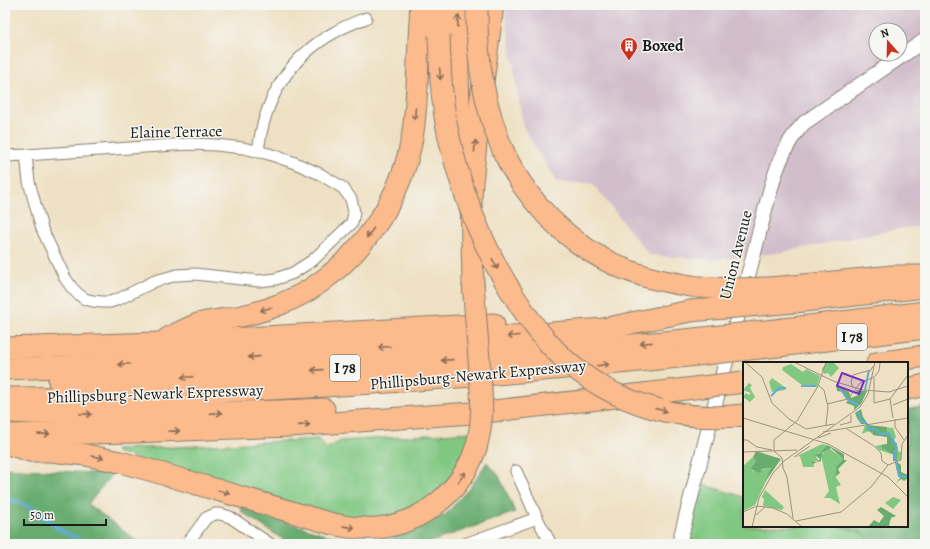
<svg xmlns="http://www.w3.org/2000/svg" width="930" height="549" font-family="Alegreya,serif">
<style>
.industrial{fill:#d1bdcb;fill-rule:evenodd}
.green{fill:#80c782;stroke:#4e724f}
.forest{fill:#68ac70;stroke:#426446}
.lines{fill:none;stroke-linecap:round;stroke-linejoin:round}
.stream{stroke:#61acd9;stroke-width:3.5}
.minor-casing{stroke:#857e6f;stroke-width:13}
.tertiary-casing{stroke:#857e6f;stroke-width:16}
.motorway-casing{stroke:#857e6f;stroke-width:23}
.minor{stroke:#fff;stroke-width:11}
.tertiary{stroke:#fff;stroke-width:14}
.motorway{stroke:#fbbb8c;stroke-width:21}
.motorway-bridge-casing{stroke:#857e6f;stroke-width:23;stroke-linecap:butt}
.motorway-bridge{stroke:#fbbb8c;stroke-width:21}
.oneway{stroke:#8c6c54}
.labels{text-anchor:middle;dominant-baseline:central;stroke-width:3;stroke-linejoin:round;paint-order:stroke}
.shield{fill:#f6f6f2;stroke:#5d5d5c;stroke-width:1}
.shield-label{font-size:15px;font-weight:bold;fill:#1c1c1c}
.poi-label{font-size:16px;font-weight:bold;fill:#1c1c1c;stroke:#f6f6f2;text-anchor:start}
.street-label{font-size:16px;fill:#1c1c1c;stroke:#f6f6f2}
.inset-river{fill:none;stroke:#61acd9;stroke-width:2}
.inset-road{fill:none;stroke:#9a9280;stroke-width:1}
.view{fill:#7b2cbf;fill-opacity:0.15;stroke:#7b2cbf;stroke-width:2}
.inset-edge{fill:none;stroke:#1c1c1c;stroke-width:2}
</style>
<rect width="100%" height="100%" fill="#f6f6f2"/>
<filter id="ink" filterUnits="userSpaceOnUse"><feTurbulence type="fractalNoise" baseFrequency=".025" numOctaves="2"/><feDisplacementMap in="SourceGraphic" scale="8" xChannelSelector="R" yChannelSelector="G"/><feConvolveMatrix kernelMatrix="1 2 1 2 8 2 1 2 1" color-interpolation-filters="sRGB"/></filter>
<filter id="wash" filterUnits="userSpaceOnUse"><feTurbulence type="fractalNoise" baseFrequency=".012" numOctaves="4" result="noise"/><feDisplacementMap in="SourceGraphic" scale="16" xChannelSelector="R" yChannelSelector="G"/><feGaussianBlur stdDeviation="0.9" result="paint"/><feColorMatrix in="noise" values="0 0 0 0 0 0 0 0 0 0 0 0 0 0 0 0 0 1.4 0 .05"/><feComposite in="paint" operator="in"/></filter>
<g filter="url(#wash)">
<rect width="100%" height="100%" fill="#eee0c2"/>
<path class="industrial" d="M 504,5 L 925,5 L 925,226 L 898,229 L 778,253 L 709,260 L 649,255 L 592,183 L 557,183 L 523,127 ZM 876,30 L 900,30 L 900,54 L 876,54 Z"/>
<g class="green">
<path d="M 925,406 L 925,544 L 679,544 L 695,482 L 744,497 L 744,526 L 907,526 L 907,410 Z"/>
<path d="M 471,432 L 466,451 L 451,479 L 421,505 L 394,517 L 350,520 L 116,452 L 116,449 L 176,447 L 318,439 L 328,450 L 329,447 L 341,441 Z"/>
</g>
<g class="forest">
<path d="M 925,406 L 925,544 L 876,544 L 862,533 L 838,526 L 907,526 L 907,410 Z"/>
<path d="M 487,462 L 499,476 L 515,512 L 425,544 L 290,544 L 242,512 L 240,507 L 327,535 L 359,541 L 393,538 L 446,514 L 471,486 Z"/>
<path d="M 5,468 L 112,474 L 88,504 L 141,544 L 5,544 Z"/>
</g>
<g class="lines">
<path class="stream" d="M 5,497 L 30,507 L 59,529 L 81,541 L 84,544"/>
</g>
</g>
<g filter="url(#ink)">
<g class="lines">
<defs>
<g id="minor">
<path d="M 258,152 C 264,99 288,58 335,32 C 345,26 356,22 366,18"/>
<path d="M 5,156 L 26,155 L 189,144 L 216,145 L 243,148 L 269,154 L 295,163 L 320,174 L 343,188 L 351,199 L 354,212 L 352,223 L 313,260 L 293,273 L 276,279 L 259,281 L 195,274 L 177,275 L 155,281 L 119,299 L 110,302 L 102,302 L 93,301 L 85,299 L 78,294 L 72,288 L 65,278 L 42,229 L 29,182 L 26,155"/>
<path d="M 516,471 L 537,518 L 551,544"/>
<path d="M 187,544 L 206,518 L 215,514 L 220,514 L 230,517 L 270,544"/>
<path d="M 465,544 L 537,518"/>
</g>
<path id="tertiary" d="M 679,544 L 765,210 C 773,179 781,147 804,123 L 925,40"/>
<g id="motorway">
<path d="M 459,5 L 458,19 L 458,75 L 461,163"/>
<path d="M 439,35 L 440,5"/>
<path d="M 504,153 C 531,209 580,256 641,275 C 659,281 678,284 698,287"/>
<path d="M 473,283 L 471,199 L 472,183 L 480,105 L 493,5"/>
<path d="M 794,286 L 893,276 L 925,276"/>
<path d="M 795,302 L 924,287"/>
<path d="M 784,329 L 925,312"/>
<path d="M 168,338 C 178,333 188,328 198,324 C 207,321 217,321 225,319 C 245,316 265,311 283,303 C 295,298 307,292 318,284 C 366,250 402,196 412,138 C 415,121 416,104 417,87 C 418,59 419,32 421,5"/>
<path d="M 778,346 L 925,328"/>
<path d="M 5,348 L 157,343 L 318,334 L 494,324"/>
<path d="M 877,363 L 925,356"/>
<path d="M 5,369 L 139,364 L 259,356 L 603,329 L 690,311"/>
<path d="M 59,381 C 164,379 269,373 374,366 C 478,359 581,350 685,340"/>
<path d="M 907,389 L 925,385"/>
<path d="M 5,398 C 88,398 170,394 252,390 C 395,383 537,372 678,357"/>
<path d="M 5,412 C 111,416 218,414 324,409"/>
<path d="M 5,435 L 133,432 L 290,426 L 485,412 L 669,391"/>
<path d="M 5,443 L 30,451 L 51,451 L 86,455 L 120,462 L 153,471 L 329,523 C 345,527 360,529 377,528 C 423,524 462,490 476,448"/>
</g>
</defs>
<use href="#minor" class="minor-casing"/>
<use href="#tertiary" class="tertiary-casing"/>
<use href="#motorway" class="motorway-casing"/>
<use href="#minor" class="minor"/>
<use href="#tertiary" class="tertiary"/>
<use href="#motorway" class="motorway"/>
<defs>
<g id="motorway-bridge">
<path d="M 477,7 C 476,57 484,107 504,153"/>
<path d="M 439,35 C 440,66 441,97 447,128 C 459,185 479,239 509,288 C 524,313 541,337 562,357 C 611,403 679,423 744,415"/>
<path d="M 473,283 C 475,308 477,334 479,359 C 481,391 485,417 476,448"/>
<path d="M 698,287 C 730,290 762,289 794,286"/>
<path d="M 690,311 L 795,302"/>
<path d="M 685,340 L 784,329"/>
<path d="M 678,357 L 778,346"/>
<path d="M 669,391 L 744,382"/>
</g>
</defs>
<use href="#motorway-bridge" class="motorway-bridge-casing"/>
<use href="#motorway-bridge" class="motorway-bridge"/>
</g>
<defs><path id="oneway-shaft" d="M-6 0H5M1.5-3L5.5 0L1.5 3" fill="none" stroke-width="1.6" stroke-linecap="round" stroke-linejoin="round"/></defs>
<g class="oneway">
<use href="#oneway-shaft" transform="translate(458 21) rotate(-88)"/>
<use href="#oneway-shaft" transform="translate(440 74) rotate(86)"/>
<use href="#oneway-shaft" transform="translate(415 114) rotate(94)"/>
<use href="#oneway-shaft" transform="translate(475 146) rotate(-84)"/>
<use href="#oneway-shaft" transform="translate(370 233) rotate(127)"/>
<use href="#oneway-shaft" transform="translate(495 264) rotate(62)"/>
<use href="#oneway-shaft" transform="translate(266 309) rotate(162)"/>
<use href="#oneway-shaft" transform="translate(513 336) rotate(175)"/>
<use href="#oneway-shaft" transform="translate(646 343) rotate(174)"/>
<use href="#oneway-shaft" transform="translate(384 347) rotate(175)"/>
<use href="#oneway-shaft" transform="translate(254 357) rotate(176)"/>
<use href="#oneway-shaft" transform="translate(447 360) rotate(176)"/>
<use href="#oneway-shaft" transform="translate(124 364) rotate(177)"/>
<use href="#oneway-shaft" transform="translate(603 365) rotate(-6)"/>
<use href="#oneway-shaft" transform="translate(317 370) rotate(176)"/>
<use href="#oneway-shaft" transform="translate(187 377) rotate(177)"/>
<use href="#oneway-shaft" transform="translate(661 410) rotate(14)"/>
<use href="#oneway-shaft" transform="translate(216 413) rotate(-1)"/>
<use href="#oneway-shaft" transform="translate(86 414) rotate(1)"/>
<use href="#oneway-shaft" transform="translate(304 425) rotate(-4)"/>
<use href="#oneway-shaft" transform="translate(174 431) rotate(-2)"/>
<use href="#oneway-shaft" transform="translate(44 434) rotate(-1)"/>
<use href="#oneway-shaft" transform="translate(98 457) rotate(10)"/>
<use href="#oneway-shaft" transform="translate(462 477) rotate(-55)"/>
<use href="#oneway-shaft" transform="translate(224 492) rotate(17)"/>
<use href="#oneway-shaft" transform="translate(349 527) rotate(8)"/>
</g>
</g>
<defs>
<symbol id="building-pin" viewBox="-11 -11 22 30"><path d="M0 17L-7.5 6A9.5 9.5 0 1 1 7.5 6Z" fill="#c8321e" stroke="#f6f6f2"/><path d="M-4-6H4V6H1V3H-1V6H-4ZM-2.5-4.3h1.7v1.8h-1.7ZM.8-4.3h1.7v1.8H.8ZM-2.5-1h1.7V.8h-1.7ZM.8-1h1.7V.8H.8Z" fill="#fff"/></symbol>
</defs>
<g fill-rule="evenodd">
<use href="#building-pin" x="619" y="36" width="20" height="27"/>
</g>
<g class="labels">
<g class="shield">
<rect x="837" y="324" width="30" height="26" rx="3"/>
<rect x="330" y="355" width="30" height="26" rx="3"/>
</g>
<g class="shield-label">
<text x="852" y="337">I 78</text>
<text x="345" y="368">I 78</text>
</g>
<g class="poi-label">
<text x="642" y="46">Boxed</text>
</g>
<g class="street-label">
<text transform="translate(176 132) rotate(-1)">Elaine Terrace</text>
<text transform="translate(736 255) rotate(-76)">Union Avenue</text>
<text transform="translate(478 375) rotate(-5)">Phillipsburg-Newark Expressway</text>
<text transform="translate(155 394) rotate(-2)">Phillipsburg-Newark Expressway</text>
</g>
</g>
<g transform="translate(743 362)">
<rect width="165" height="165" fill="#eee0c2"/>
<path d="M 84,0 L 90,0 L 96,6 L 88,15 L 85,11 L 81,12 L 79,7 ZM 48,2 L 60,10 L 63,7 L 77,14 L 74,25 L 59,23 L 39,8 L 40,5 ZM 29,16 L 43,26 L 42,28 L 29,30 L 26,20 ZM 6,21 L 9,23 L 7,26 L 12,35 L 7,40 L 0,35 L 3,31 L 6,33 L 8,31 L 0,28 ZM 122,63 L 150,66 L 153,75 L 151,78 L 156,90 L 158,90 L 158,97 L 153,100 L 151,93 L 136,88 L 132,84 L 144,82 L 144,75 L 130,73 L 126,69 L 119,72 ZM 79,82 L 84,83 L 73,95 L 76,99 L 70,99 L 71,105 L 60,105 L 57,94 L 52,95 ZM 86,86 L 100,97 L 93,105 L 92,114 L 98,123 L 93,125 L 97,142 L 87,136 L 81,136 L 86,129 L 78,93 ZM 10,95 L 13,99 L 7,107 L 10,109 L 29,106 L 12,143 L 0,149 L 0,104 ZM 22,128 L 41,145 L 39,148 L 20,144 L 21,137 L 19,135 ZM 150,135 L 158,138 L 150,147 L 142,141 Z" fill="#80c782"/>
<path d="M 93,22 L 106,30 L 108,36 L 115,33 L 113,28 L 124,29 L 118,42 L 111,48 L 111,44 L 103,41 L 105,38 L 100,30 L 94,29 ZM 118,47 L 120,55 L 125,62 L 118,62 L 114,56 L 112,51 ZM 124,63 L 144,65 L 143,68 L 154,82 L 154,99 L 150,99 L 150,92 L 139,86 L 138,83 L 144,82 L 144,75 L 130,73 L 130,70 L 125,69 ZM 84,83 L 101,92 L 101,98 L 104,98 L 95,107 L 97,111 L 92,115 L 93,105 L 100,97 L 88,86 L 79,91 L 78,99 L 69,102 L 69,99 L 74,100 L 77,97 L 72,93 L 76,92 ZM 13,89 L 38,97 L 22,120 L 28,106 L 19,107 L 17,111 L 7,107 L 13,99 L 10,95 ZM 154,100 L 158,103 L 158,110 L 165,113 L 165,116 L 161,119 L 158,117 L 153,121 L 157,116 L 153,106 ZM 138,145 L 153,154 L 148,156 L 146,163 L 148,165 L 125,165 L 131,158 L 136,161 L 141,154 L 134,148 Z" fill="#68ac70"/>
<path class="inset-river" d="M 95,23 L 104,37M 58,24 L 73,24M 122,28 L 126,8M 28,34 L 36,26 L 43,26M 105,38 L 116,43M 115,49 L 118,59 L 124,62 L 125,67 L 132,67 L 138,72 L 146,71 L 154,86 L 151,91 L 156,114 L 165,115"/>
<path class="inset-road" d="M 2,0 L 19,15 L 29,41 L 46,57 L 63,67 L 91,62M 51,0 L 90,19 L 120,28 L 146,30 L 165,24M 131,16 L 131,41 L 147,37M 75,23 L 81,28 L 85,45 L 83,63M 110,26 L 108,20 L 110,13 L 128,8 L 130,4M 147,37 L 165,13M 147,37 L 150,56M 84,42 L 105,37 L 117,21 L 131,15 L 136,9 L 137,1M 150,43 L 165,37M 0,56 L 85,82 L 145,115 L 165,135M 152,57 L 152,65 L 161,78M 97,63 L 108,60 L 108,53M 104,67 L 131,84 L 138,91 L 139,99 L 145,103M 80,70 L 165,56M 75,76 L 88,71M 0,78 L 4,78 L 14,85 L 29,88M 0,90 L 54,88M 51,95 L 67,84M 0,150 L 14,144 L 30,146 L 44,152 L 59,165M 13,153 L 22,145M 50,156 L 44,115 L 40,106 L 39,96 L 31,89 L 31,78 L 54,59 L 75,24 L 83,0M 53,159 L 98,150 L 128,125 L 145,103 L 158,98 L 159,82 L 165,73M 9,165 L 16,136 L 30,111 L 41,99 L 117,45 L 125,32 L 132,0"/>
<path class="view" d="M 99,11 L 121,19 L 116,32 L 94,24 Z"/>
<rect width="165" height="165" class="inset-edge"/>
</g>
<rect width="930" height="549" fill="none" stroke="#f6f6f2" stroke-width="20"/>
<g transform="translate(888 42) rotate(340)"><circle r="19" fill="#f6f6f2" stroke="#9f9f9c"/>
<path d="M0-3L7 15L0 10L-7 15Z" fill="#c8321e"/>
<text y="-6" font-size="11" font-weight="bold" text-anchor="middle" fill="#1c1c1c">N</text>
</g>
<path d="M24 519v6h82v-6" fill="none" stroke="#1c1c1c" stroke-width="2"/>
<text x="30" y="519" font-size="12" fill="#1c1c1c" stroke="#f6f6f2" stroke-width="3" paint-order="stroke">50 m</text>
</svg>
